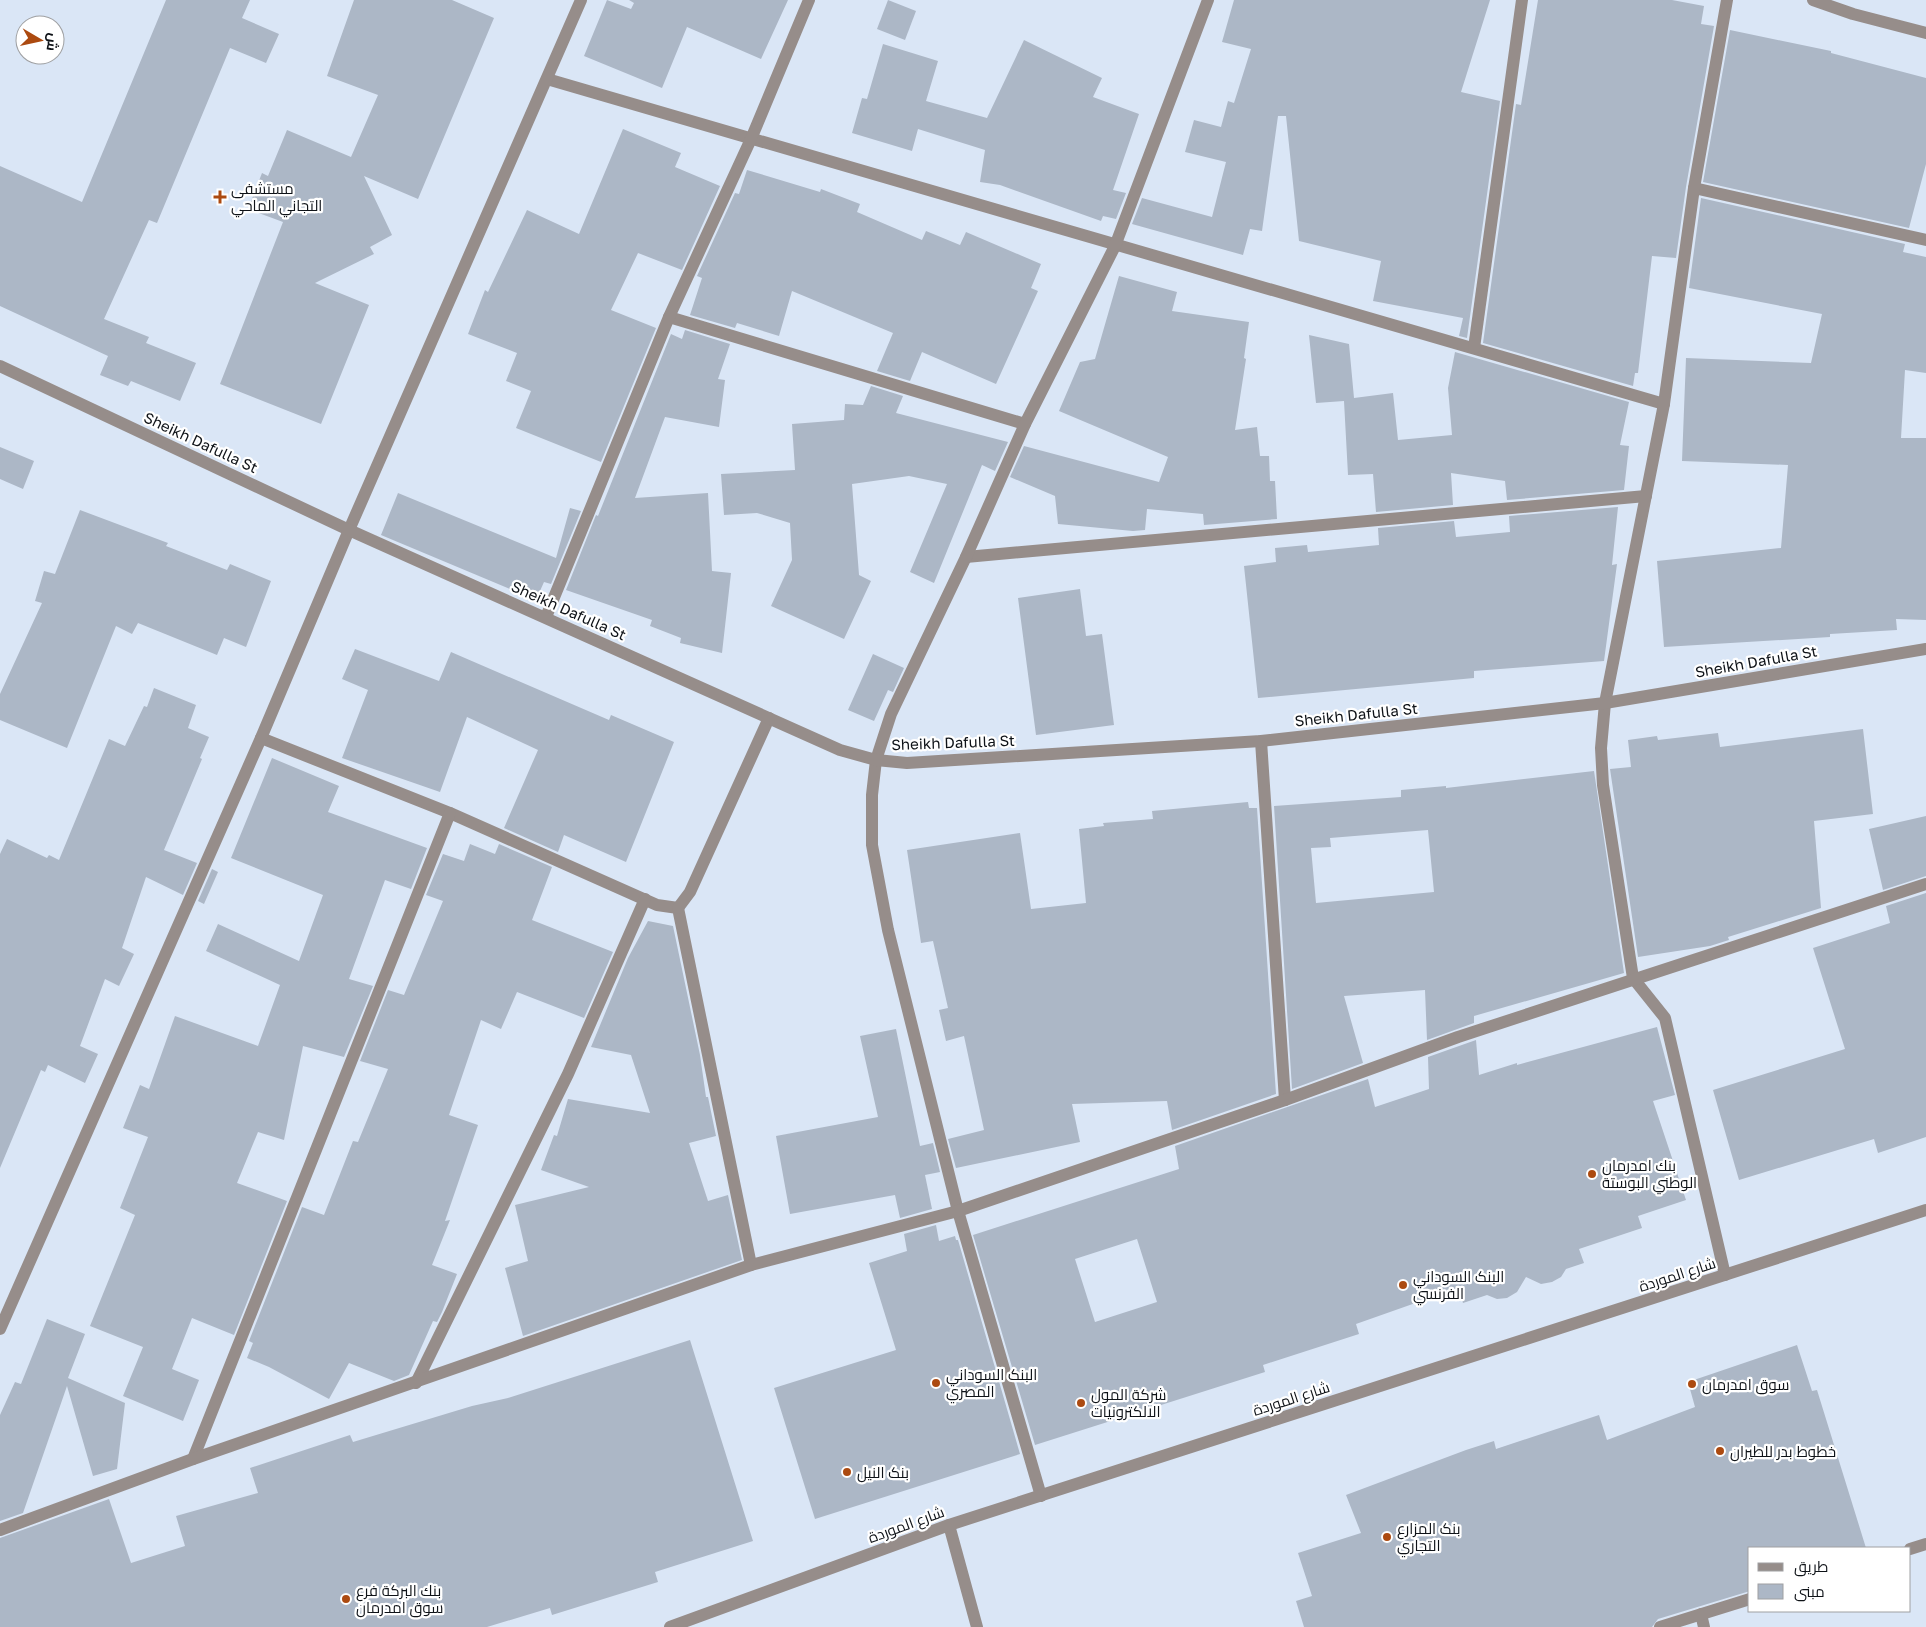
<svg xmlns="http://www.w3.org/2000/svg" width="1926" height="1627" font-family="'Golos Text',Cairo,sans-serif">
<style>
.building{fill:#acb7c6;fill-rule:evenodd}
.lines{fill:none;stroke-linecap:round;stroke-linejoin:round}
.minor{stroke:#968d8a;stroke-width:12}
.tertiary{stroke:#968d8a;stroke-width:12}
.poi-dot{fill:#ac4a10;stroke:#fff;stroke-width:2}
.labels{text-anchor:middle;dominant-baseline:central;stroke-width:4.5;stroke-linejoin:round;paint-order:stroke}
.poi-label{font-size:15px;fill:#0e1217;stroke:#fff;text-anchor:start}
.street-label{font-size:15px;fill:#0e1217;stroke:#fff}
</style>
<rect width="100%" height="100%" fill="#dae6f6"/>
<g class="building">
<path d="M 166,0 L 250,0 L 242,18 L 279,34 L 266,63 L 230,48 L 157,223 L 149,220 L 104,319 L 149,337 L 146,343 L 196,363 L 180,401 L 131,381 L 128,386 L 100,375 L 108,356 L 0,306 L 0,166 L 82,202 Z"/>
<path d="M 354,0 L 452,0 L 494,18 L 418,199 L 364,176 L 392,235 L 370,247 L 374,254 L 315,283 L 369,305 L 321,424 L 220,384 L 283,222 L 248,209 L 262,173 L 268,176 L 287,130 L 351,157 L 378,95 L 327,76 Z"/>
<path d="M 607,0 L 631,9 L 634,3 L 629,0 L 788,0 L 761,59 L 687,27 L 662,88 L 584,56 Z"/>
<path d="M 888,0 L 916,11 L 905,40 L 877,29 Z"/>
<path d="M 1234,0 L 1490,0 L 1461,92 L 1500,101 L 1467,338 L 1459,336 L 1463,318 L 1373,301 L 1381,261 L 1299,241 L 1286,116 L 1278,116 L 1262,231 L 1250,229 L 1243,255 L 1132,224 L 1142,198 L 1212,217 L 1226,162 L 1185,152 L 1194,120 L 1221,127 L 1228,101 L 1234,103 L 1251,49 L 1222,42 Z"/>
<path d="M 1538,0 L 1672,0 L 1704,6 L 1701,24 L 1714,26 L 1686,187 L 1676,258 L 1652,256 L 1638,373 L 1635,373 L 1633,386 L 1483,343 L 1516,104 L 1521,105 Z"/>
<path d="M 1730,30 L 1831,51 L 1831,53 L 1926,78 L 1926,164 L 1909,228 L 1703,182 Z"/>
<path d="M 1024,40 L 1102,78 L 1093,97 L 1139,114 L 1113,190 L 1126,193 L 1116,219 L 1103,216 L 1101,221 L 1000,185 L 980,182 L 985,150 L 918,129 L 912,151 L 852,133 L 862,98 L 867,99 L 883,44 L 938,61 L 926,101 L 987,118 Z"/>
<path d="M 623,129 L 681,153 L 675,167 L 720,186 L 682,270 L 638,253 L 611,310 L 656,328 L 601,462 L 516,428 L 531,391 L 506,381 L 517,353 L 468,334 L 485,290 L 488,292 L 527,210 L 579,234 Z"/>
<path d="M 747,170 L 820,192 L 821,189 L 860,204 L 857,212 L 922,240 L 926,231 L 960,245 L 966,232 L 1041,264 L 1031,288 L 1038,291 L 996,384 L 922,352 L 910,381 L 877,371 L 893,333 L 792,291 L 779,336 L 737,323 L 735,328 L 690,315 L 702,278 L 697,276 L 735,193 L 739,194 Z"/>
<path d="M 1701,198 L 1905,244 L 1903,252 L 1926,257 L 1926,373 L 1905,370 L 1901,438 L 1926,438 L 1926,620 L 1896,619 L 1897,630 L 1830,634 L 1830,637 L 1664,647 L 1657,561 L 1781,548 L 1788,465 L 1682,461 L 1686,358 L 1811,363 L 1822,314 L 1689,288 Z"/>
<path d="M 1119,276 L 1177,292 L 1172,311 L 1249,322 L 1244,358 L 1246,359 L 1235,430 L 1257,427 L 1260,456 L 1269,456 L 1270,481 L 1275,481 L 1277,519 L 1204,525 L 1203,514 L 1147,509 L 1145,530 L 1133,531 L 1058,524 L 1055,496 L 1010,477 L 1024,446 L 1159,482 L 1168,457 L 1059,411 L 1080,362 L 1095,359 Z"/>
<path d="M 685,330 L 730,344 L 718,379 L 725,380 L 719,427 L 665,417 L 635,498 L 708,493 L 712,571 L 731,573 L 722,653 L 680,643 L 681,638 L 650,626 L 652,620 L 566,590 L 596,515 L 598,516 L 671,334 L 682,339 Z"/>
<path d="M 1309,335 L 1349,344 L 1354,398 L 1393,393 L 1398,440 L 1452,435 L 1448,388 L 1455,352 L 1629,402 L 1620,445 L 1629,446 L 1624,490 L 1507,500 L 1505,481 L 1451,473 L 1453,505 L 1376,512 L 1373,474 L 1348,475 L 1344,401 L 1316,403 Z"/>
<path d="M 871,386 L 903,396 L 896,413 L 1008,442 L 995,471 L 982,465 L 934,583 L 910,572 L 947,484 L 909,476 L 852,484 L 859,575 L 871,581 L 844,639 L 771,606 L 792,560 L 790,523 L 757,513 L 724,515 L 721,474 L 795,470 L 792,424 L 844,420 L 845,404 L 863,405 Z"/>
<path d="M 0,447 L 34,461 L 23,489 L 0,479 Z"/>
<path d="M 398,493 L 556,558 L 570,508 L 581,511 L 551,584 L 544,582 L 536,600 L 381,535 Z"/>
<path d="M 1618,507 L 1612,565 L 1617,564 L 1604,661 L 1474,671 L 1474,678 L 1258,698 L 1244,566 L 1276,562 L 1275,548 L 1307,545 L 1308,552 L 1379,545 L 1378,528 L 1454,521 L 1456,537 L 1510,532 L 1509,516 Z"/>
<path d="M 80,510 L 168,543 L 166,546 L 227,570 L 230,564 L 271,581 L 246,647 L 224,638 L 217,655 L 138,623 L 132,634 L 116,626 L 67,748 L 0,720 L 0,694 L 42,603 L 35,601 L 44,571 L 55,574 Z"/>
<path d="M 1080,589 L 1086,636 L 1102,634 L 1114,725 L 1036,735 L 1018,598 Z"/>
<path d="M 355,649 L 439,681 L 451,652 L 609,720 L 611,715 L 674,742 L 626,862 L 564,835 L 558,852 L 504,828 L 538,750 L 467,717 L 440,792 L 342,758 L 368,690 L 342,679 Z"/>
<path d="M 873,654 L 904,668 L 893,692 L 888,690 L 874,721 L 848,710 Z"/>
<path d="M 154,688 L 196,705 L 188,728 L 209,737 L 200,758 L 202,759 L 164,850 L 197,863 L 183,895 L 146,877 L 122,948 L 134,954 L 119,986 L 105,979 L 80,1046 L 98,1054 L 85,1083 L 48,1065 L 45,1072 L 41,1070 L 0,1168 L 0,854 L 7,839 L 47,858 L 49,855 L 59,860 L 109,739 L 125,746 L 144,706 L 147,707 Z"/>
<path d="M 1863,729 L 1873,814 L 1814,821 L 1821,908 L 1728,937 L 1729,940 L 1710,946 L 1638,957 L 1610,769 L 1631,767 L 1628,740 L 1657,736 L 1658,740 L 1718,733 L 1720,747 Z"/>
<path d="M 272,758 L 339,786 L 328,812 L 427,848 L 411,889 L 385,880 L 349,979 L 373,986 L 344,1057 L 303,1046 L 284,1140 L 258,1132 L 237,1183 L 287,1201 L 234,1335 L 192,1318 L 172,1369 L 199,1380 L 183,1421 L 123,1396 L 143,1347 L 90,1326 L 135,1215 L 120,1208 L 148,1137 L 123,1128 L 140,1085 L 149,1089 L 175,1016 L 258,1046 L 280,985 L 206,951 L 218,924 L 299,961 L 323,895 L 231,858 Z"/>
<path d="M 1594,771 L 1624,973 L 1474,1016 L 1474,1023 L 1427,1040 L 1425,990 L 1344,996 L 1363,1063 L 1292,1089 L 1274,806 L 1401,797 L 1401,790 L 1446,786 L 1446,788 ZM 1428,830 L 1434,892 L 1316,903 L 1311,848 L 1331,847 L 1330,838 Z"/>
<path d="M 1248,802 L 1249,808 L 1257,808 L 1276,1094 L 1172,1130 L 1167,1101 L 1072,1104 L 1080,1142 L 956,1168 L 948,1139 L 984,1130 L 964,1036 L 946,1041 L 939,1010 L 948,1008 L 933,941 L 921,943 L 907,850 L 1020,833 L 1031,909 L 1086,903 L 1079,829 L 1104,826 L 1103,823 L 1153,819 L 1152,811 Z"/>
<path d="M 1926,816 L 1926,876 L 1883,890 L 1869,829 Z"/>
<path d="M 470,844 L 495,854 L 499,844 L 552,867 L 532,920 L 613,952 L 584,1018 L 517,992 L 501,1029 L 481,1020 L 449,1115 L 478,1125 L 445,1221 L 450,1220 L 432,1265 L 457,1274 L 442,1312 L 437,1322 L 433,1321 L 409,1375 L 394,1381 L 349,1363 L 329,1399 L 269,1367 L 247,1358 L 253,1343 L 249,1341 L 302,1207 L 324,1215 L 353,1141 L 358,1142 L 388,1069 L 360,1061 L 388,990 L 404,995 L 443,901 L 426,895 L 443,854 L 464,861 Z"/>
<path d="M 212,869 L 218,872 L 204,904 L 198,901 Z"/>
<path d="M 1926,893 L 1926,1137 L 1878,1153 L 1874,1139 L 1739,1180 L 1713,1090 L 1845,1049 L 1813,948 L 1890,923 L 1886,906 Z"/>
<path d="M 648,921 L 673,926 L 700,1055 L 706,1097 L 708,1097 L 716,1136 L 689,1143 L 708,1201 L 728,1195 L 742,1260 L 523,1336 L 505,1268 L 528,1261 L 515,1205 L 589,1187 L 541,1170 L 554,1135 L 557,1136 L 568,1099 L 650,1113 L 631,1055 L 591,1047 L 628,958 Z"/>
<path d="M 1657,1027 L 1675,1095 L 1653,1101 L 1686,1200 L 1638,1216 L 1642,1228 L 1579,1249 L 1584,1263 L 1566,1269 L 1561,1277 L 1552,1282 L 1541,1284 L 1526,1277 L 1517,1292 L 1507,1298 L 1497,1299 L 1487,1295 L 1463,1303 L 1458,1288 L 1356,1324 L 1359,1334 L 1263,1365 L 1265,1372 L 1035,1445 L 973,1235 L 1179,1169 L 1175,1146 L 1368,1079 L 1375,1107 L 1429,1089 L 1428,1057 L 1476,1040 L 1479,1075 L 1517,1063 L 1517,1065 ZM 1137,1239 L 1157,1302 L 1095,1322 L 1075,1259 Z"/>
<path d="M 896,1029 L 920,1146 L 933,1143 L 940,1172 L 925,1175 L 932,1209 L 900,1218 L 895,1195 L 790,1214 L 776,1136 L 878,1117 L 860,1036 Z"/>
<path d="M 936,1225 L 939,1241 L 955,1236 L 956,1240 L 958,1240 L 1020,1454 L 815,1519 L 774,1388 L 896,1350 L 869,1263 L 907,1251 L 904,1234 Z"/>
<path d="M 47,1319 L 85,1334 L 68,1378 L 125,1403 L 117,1469 L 93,1476 L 67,1386 L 23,1513 L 0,1521 L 0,1415 L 15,1382 L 21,1384 Z"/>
<path d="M 690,1340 L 753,1541 L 655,1572 L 658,1582 L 552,1615 L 550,1608 L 487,1627 L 0,1627 L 0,1538 L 109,1499 L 131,1563 L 185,1546 L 176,1516 L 258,1493 L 250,1468 L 350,1435 L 353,1442 L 472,1406 L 508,1398 Z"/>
<path d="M 1797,1345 L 1812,1391 L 1817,1390 L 1866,1548 L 1750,1548 L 1750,1591 L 1658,1619 L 1652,1627 L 1304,1627 L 1296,1601 L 1312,1596 L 1298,1553 L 1361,1533 L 1346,1495 L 1466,1450 L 1494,1441 L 1496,1449 L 1599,1415 L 1607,1440 L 1695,1407 L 1688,1382 Z"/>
</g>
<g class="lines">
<g class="minor">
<path d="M 1813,0 L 1853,14 L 1926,33"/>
<path d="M 547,79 L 1664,404"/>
<path d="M 1694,188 L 1926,240"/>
<path d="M 669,317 L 1025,424"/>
<path d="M 1474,348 L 1522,0"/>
<path d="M 966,557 L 1646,496"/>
<path d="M 546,617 L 669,317 L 751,139 L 809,0"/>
<path d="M 261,738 L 450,813 L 657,905 L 678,908 L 751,1265"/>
<path d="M 1261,741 L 1285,1100"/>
<path d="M 678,908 L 690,892 L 769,718"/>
<path d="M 1725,1275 L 1665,1018 L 1633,978 L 1603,785 L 1601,748 L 1605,703 L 1664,404 L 1694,188 L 1727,0"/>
<path d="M 0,1329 L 261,738 L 349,530 L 581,0"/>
<path d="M 416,1383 L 568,1074 L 645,899"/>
<path d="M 193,1459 L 450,813"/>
<path d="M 1041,1496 L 958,1211 L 888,930 L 872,845 L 872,795 L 876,760 L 891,714 L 966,557 L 1025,424 L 1115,246 L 1208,0"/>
<path d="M 949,1525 L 977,1627"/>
<path d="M 0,1530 L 193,1459 L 751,1265 L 958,1211 L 1285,1100 L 1458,1037 L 1926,884"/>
<path d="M 1910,1549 L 1926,1544"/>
<path d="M 1701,1614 L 1704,1627"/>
<path d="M 1660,1627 L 1750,1599"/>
</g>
<g class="tertiary">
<path d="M 0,366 L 349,530 L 840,750 L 876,760 L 907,763 L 1261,741 L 1605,703 L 1926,649"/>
<path d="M 670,1627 L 949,1525 L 1926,1210"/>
</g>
</g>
<g class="poi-dot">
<path d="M217.5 189.5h5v5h5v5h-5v5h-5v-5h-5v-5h5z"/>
<circle cx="1592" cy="1174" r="5"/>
<circle cx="1403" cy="1285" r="5"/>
<circle cx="936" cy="1383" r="5"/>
<circle cx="1692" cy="1384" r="5"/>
<circle cx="1081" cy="1403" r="5"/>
<circle cx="1720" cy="1451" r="5"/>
<circle cx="847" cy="1472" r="5"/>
<circle cx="1387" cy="1537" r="5"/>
<circle cx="346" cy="1599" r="5"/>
</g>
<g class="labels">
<g class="poi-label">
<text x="231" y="188">مستشفى<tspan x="231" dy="17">التجاني الماحي</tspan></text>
<text x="1602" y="1165">بنك امدرمان<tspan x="1602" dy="17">الوطني البوستة</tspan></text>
<text x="1413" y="1276">البنک السوداني<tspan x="1413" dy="17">الفرنسي</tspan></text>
<text x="946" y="1374">البنک السوداني<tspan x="946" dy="17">المصري</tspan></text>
<text x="1702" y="1384">سوق امدرمان</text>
<text x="1091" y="1394">شركة المول<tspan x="1091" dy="17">الالكترونيات</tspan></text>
<text x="1730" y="1451">خطوط بدر للطيران</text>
<text x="857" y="1472">بنک النيل</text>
<text x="1397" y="1528">بنک المزارع<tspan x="1397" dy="17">التجاري</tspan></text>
<text x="356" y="1590">بنك البركة فرع<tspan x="356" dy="17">سوق امدرمان</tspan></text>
</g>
<g class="street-label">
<text transform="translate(201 442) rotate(25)">Sheikh Dafulla St</text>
<text transform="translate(569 610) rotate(24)">Sheikh Dafulla St</text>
<text transform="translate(1756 661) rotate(-10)">Sheikh Dafulla St</text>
<text transform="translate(1356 714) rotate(-6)">Sheikh Dafulla St</text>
<text transform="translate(953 742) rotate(-2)">Sheikh Dafulla St</text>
<text transform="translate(1677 1274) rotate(-18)">شارع الموردة</text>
<text transform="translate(1291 1398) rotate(-18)">شارع الموردة</text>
<text transform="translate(906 1524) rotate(-20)">شارع الموردة</text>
</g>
</g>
<rect x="1748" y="1547" width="162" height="65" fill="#ffffff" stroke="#9fa0a2"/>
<rect x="1758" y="1563" width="25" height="8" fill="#968d8a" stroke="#9fa0a2"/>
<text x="1794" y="1572" font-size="15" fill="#0e1217">طريق</text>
<rect x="1758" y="1584" width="25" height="15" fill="#acb7c6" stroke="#9fa0a2"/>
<text x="1794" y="1597" font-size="15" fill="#0e1217">مبنى</text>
<g transform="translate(40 40) rotate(99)"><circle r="24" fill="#ffffff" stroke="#9fa0a2"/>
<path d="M0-4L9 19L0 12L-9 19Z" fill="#ac4a10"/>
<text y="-8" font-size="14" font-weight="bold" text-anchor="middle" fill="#0e1217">ش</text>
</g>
</svg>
